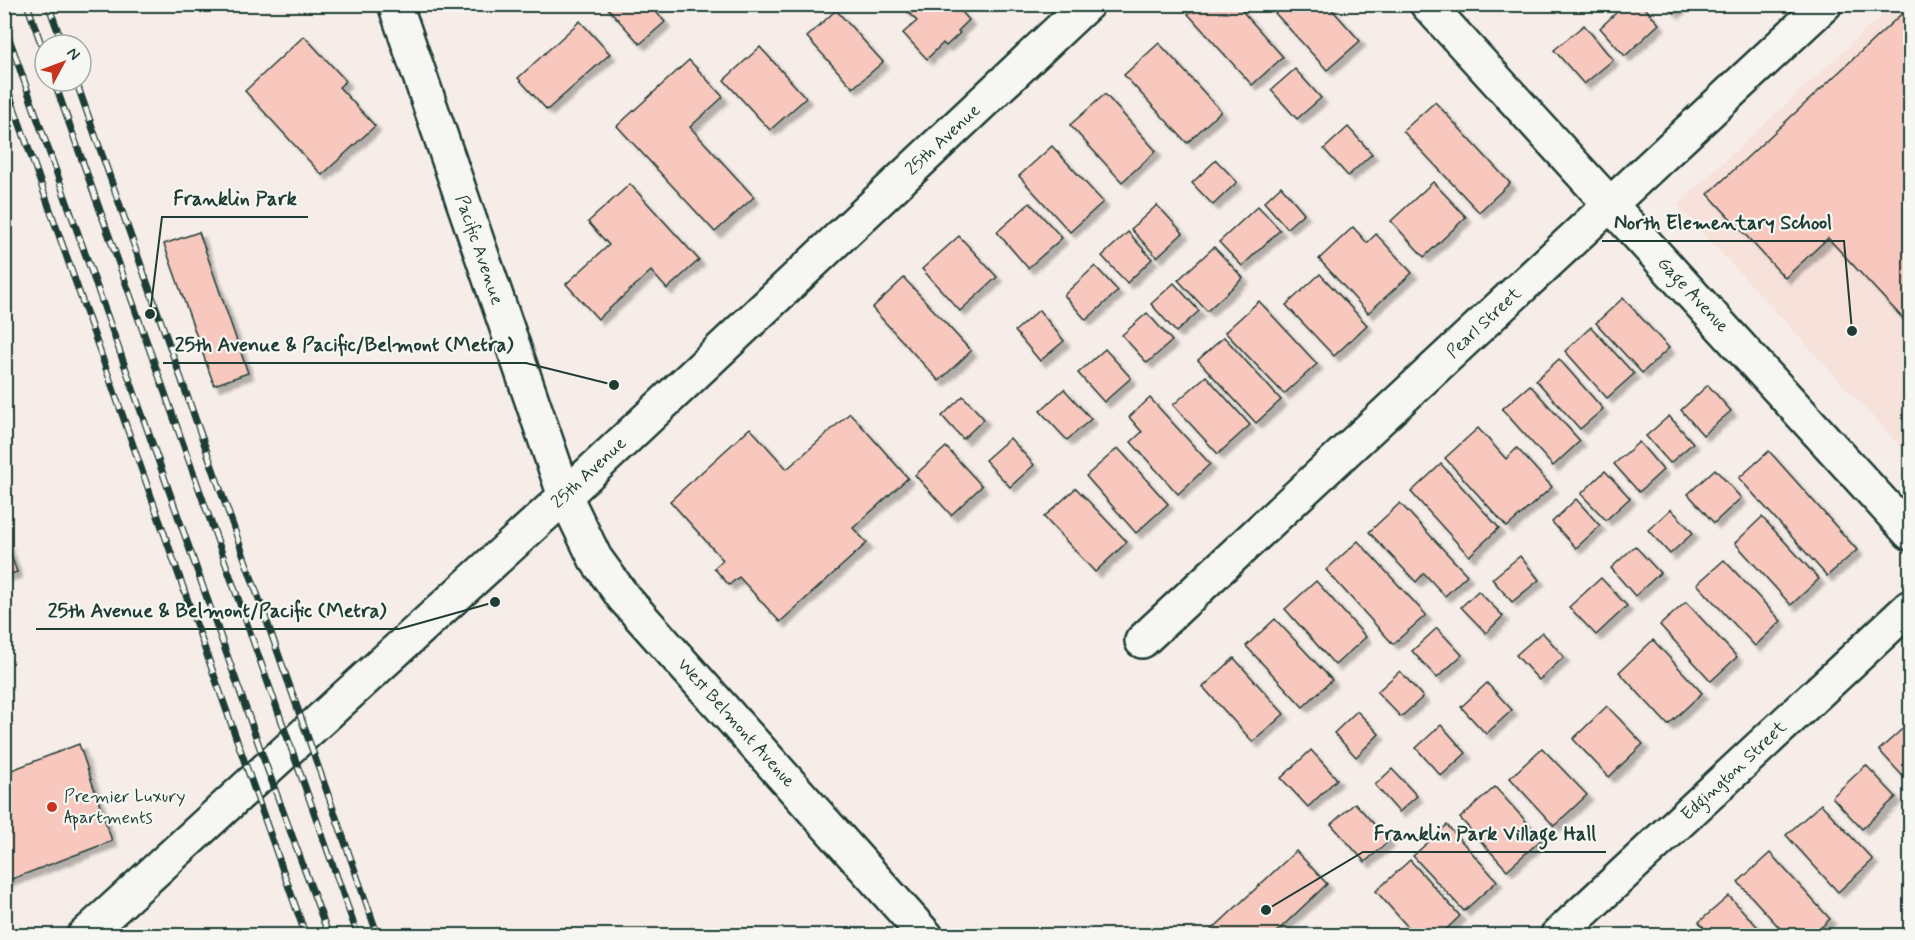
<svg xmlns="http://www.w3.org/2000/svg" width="1915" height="940" font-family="Mynerve,sans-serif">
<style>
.built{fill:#f7e2db}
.building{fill:#f8c8be;stroke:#1f3d34;stroke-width:1.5;filter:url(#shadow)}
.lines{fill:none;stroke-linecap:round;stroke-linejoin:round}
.minor-casing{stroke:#1f3d34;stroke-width:38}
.tertiary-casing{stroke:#1f3d34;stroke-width:38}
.secondary-casing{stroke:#1f3d34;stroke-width:38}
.minor{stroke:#f6f6f2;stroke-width:33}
.tertiary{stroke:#f6f6f2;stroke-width:33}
.secondary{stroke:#f6f6f2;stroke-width:33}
.rail-casing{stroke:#1f3d34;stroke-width:7}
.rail{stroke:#f6f6f2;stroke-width:4.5;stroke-dasharray:14;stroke-linecap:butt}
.poi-dot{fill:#c8321e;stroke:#f6f6f2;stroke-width:2}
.labels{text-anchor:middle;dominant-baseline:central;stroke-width:4.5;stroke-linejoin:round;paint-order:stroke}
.street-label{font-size:18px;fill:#1f3d34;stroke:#f6f6f2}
.poi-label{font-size:18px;fill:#1f3d34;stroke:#f6f6f2;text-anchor:start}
.leader{fill:none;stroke:#1f3d34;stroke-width:2}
.callout-dot{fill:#1f3d34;stroke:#f6f6f2;stroke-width:2}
.callout-label{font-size:20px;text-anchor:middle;font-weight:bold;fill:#1f3d34;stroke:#f6f6f2;stroke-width:4.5;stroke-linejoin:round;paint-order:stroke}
</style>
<defs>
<filter id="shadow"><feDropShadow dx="5.5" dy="5.5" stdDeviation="1.5" flood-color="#0004"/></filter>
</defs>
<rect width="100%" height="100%" fill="#f6ede8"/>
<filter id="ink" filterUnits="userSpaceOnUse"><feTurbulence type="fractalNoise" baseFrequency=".0167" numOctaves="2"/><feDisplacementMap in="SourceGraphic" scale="12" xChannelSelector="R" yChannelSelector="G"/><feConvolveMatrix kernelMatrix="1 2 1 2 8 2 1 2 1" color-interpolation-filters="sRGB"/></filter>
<g filter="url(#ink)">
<path class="built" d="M 1893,5 L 1910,5 L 1910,457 L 1677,205 Z"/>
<g class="building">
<path d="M 604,4 L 649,4 L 665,22 L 640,44 Z"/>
<path d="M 908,4 L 955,4 L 969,20 L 958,31 L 960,33 L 946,46 L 943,43 L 927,59 L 903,33 L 917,21 L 904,8 Z"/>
<path d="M 1199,4 L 1236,4 L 1283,57 L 1252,85 L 1188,14 Z"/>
<path d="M 1274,4 L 1327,4 L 1360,41 L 1327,70 L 1275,13 L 1279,10 Z"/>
<path d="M 1612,4 L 1641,4 L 1659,24 L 1625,56 L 1600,28 L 1618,11 Z"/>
<path d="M 1666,4 L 1683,4 L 1674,13 Z"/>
<path d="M 1910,6 L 1910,326 L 1828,238 L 1785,278 L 1708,194 Z"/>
<path d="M 836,10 L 883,62 L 853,88 L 807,37 Z"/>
<path d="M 580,21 L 610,54 L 547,110 L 518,78 Z"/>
<path d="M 1584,25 L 1613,60 L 1584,84 L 1554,50 Z"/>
<path d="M 304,36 L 346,81 L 339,87 L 375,126 L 322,175 L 245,91 Z"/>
<path d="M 1159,43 L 1221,111 L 1187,143 L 1124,75 Z"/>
<path d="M 760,47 L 806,98 L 770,130 L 724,80 Z"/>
<path d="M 689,60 L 723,97 L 690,127 L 754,197 L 715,232 L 617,126 Z"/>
<path d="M 1295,69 L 1321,98 L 1297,119 L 1271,90 Z"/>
<path d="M 1105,94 L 1156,151 L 1122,182 L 1070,125 Z"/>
<path d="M 1435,102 L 1510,183 L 1479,212 L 1403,131 Z"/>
<path d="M 1348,127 L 1372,154 L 1348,176 L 1324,149 Z"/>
<path d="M 1052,146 L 1103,202 L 1070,232 L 1019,176 Z"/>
<path d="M 1216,160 L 1237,182 L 1213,205 L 1192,183 Z"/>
<path d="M 1433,182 L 1466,217 L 1424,257 L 1391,221 Z"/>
<path d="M 630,184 L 699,260 L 667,289 L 651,271 L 598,319 L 566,284 L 609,245 L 588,222 Z"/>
<path d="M 1281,186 L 1304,213 L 1287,228 L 1264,202 Z"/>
<path d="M 1030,203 L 1062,238 L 1028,268 L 997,232 Z"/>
<path d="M 1157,205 L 1183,233 L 1157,257 L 1131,229 Z"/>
<path d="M 1258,206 L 1280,230 L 1242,266 L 1219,242 Z"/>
<path d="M 1353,227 L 1367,243 L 1376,234 L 1412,273 L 1368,313 L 1319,259 Z"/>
<path d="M 199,232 L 248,373 L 214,385 L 164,244 Z"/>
<path d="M 1128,232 L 1152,259 L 1127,283 L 1102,256 Z"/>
<path d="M 959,236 L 997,277 L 960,311 L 922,269 Z"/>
<path d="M 1214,247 L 1243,278 L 1207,311 L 1178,280 Z"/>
<path d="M 1095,266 L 1118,291 L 1086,320 L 1064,295 Z"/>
<path d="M 1320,274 L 1367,325 L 1334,356 L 1286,305 Z"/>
<path d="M 904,278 L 971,351 L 939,381 L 872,308 Z"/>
<path d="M 1174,283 L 1199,311 L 1176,332 L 1151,304 Z"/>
<path d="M 1623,298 L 1669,348 L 1642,373 L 1596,323 Z"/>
<path d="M 1259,301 L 1317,364 L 1284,394 L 1225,332 Z"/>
<path d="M 1039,310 L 1064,341 L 1040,361 L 1015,331 Z"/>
<path d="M 1147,313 L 1172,341 L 1147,363 L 1122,335 Z"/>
<path d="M 1591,327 L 1634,374 L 1607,398 L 1565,351 Z"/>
<path d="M 1224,337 L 1281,400 L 1256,423 L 1198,360 Z"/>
<path d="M 1105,349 L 1131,378 L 1104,402 L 1078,373 Z"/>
<path d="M 1559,359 L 1603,409 L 1580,429 L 1536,380 Z"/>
<path d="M 1206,376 L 1250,425 L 1218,454 L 1173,405 Z"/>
<path d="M 1530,385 L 1580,441 L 1553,466 L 1502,409 Z"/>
<path d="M 1708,385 L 1731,411 L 1703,435 L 1681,410 Z"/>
<path d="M 1064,389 L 1091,419 L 1067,440 L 1040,411 Z"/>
<path d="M 963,396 L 984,419 L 963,439 L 942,416 Z"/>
<path d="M 1150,398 L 1210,464 L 1178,494 L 1131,442 L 1142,432 L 1129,417 Z"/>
<path d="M 850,413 L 908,478 L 853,528 L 867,543 L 780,622 L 739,577 L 729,585 L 714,568 L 723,560 L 670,501 L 750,428 L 787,469 Z"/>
<path d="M 1669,416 L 1693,443 L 1670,463 L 1646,436 Z"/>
<path d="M 1478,428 L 1506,459 L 1517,448 L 1552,487 L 1507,527 L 1445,458 Z"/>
<path d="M 1010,438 L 1034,465 L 1010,487 L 985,460 Z"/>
<path d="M 1639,442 L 1663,470 L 1639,492 L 1614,464 Z"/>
<path d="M 946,447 L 982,486 L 951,515 L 915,475 Z"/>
<path d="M 1118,448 L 1168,504 L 1136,533 L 1086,476 Z"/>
<path d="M 1769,451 L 1857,550 L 1827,576 L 1739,478 Z"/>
<path d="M 1441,464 L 1499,528 L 1469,556 L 1411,492 Z"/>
<path d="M 1715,469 L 1741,498 L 1714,523 L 1688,494 Z"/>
<path d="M 1605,471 L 1630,498 L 1606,520 L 1581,494 Z"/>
<path d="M 1076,488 L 1127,542 L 1095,572 L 1044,517 Z"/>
<path d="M 1576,499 L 1600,526 L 1576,548 L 1552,522 Z"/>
<path d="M 1400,503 L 1467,575 L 1445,596 L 1424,573 L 1416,582 L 1369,532 Z"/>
<path d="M 1671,509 L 1693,533 L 1670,554 L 1648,530 Z"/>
<path d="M 1762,517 L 1819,579 L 1791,605 L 1735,543 Z"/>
<path d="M 4,536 L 17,572 L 4,576 Z"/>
<path d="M 1358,541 L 1426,615 L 1393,644 L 1326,570 Z"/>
<path d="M 1635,546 L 1660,573 L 1635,596 L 1611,568 Z"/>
<path d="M 1520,556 L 1539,580 L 1512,602 L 1492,579 Z"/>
<path d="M 1724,560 L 1781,621 L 1755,646 L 1697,584 Z"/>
<path d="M 1601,578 L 1627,606 L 1596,635 L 1569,607 Z"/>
<path d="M 1316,581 L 1366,637 L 1335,665 L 1285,609 Z"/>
<path d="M 1478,591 L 1503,616 L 1486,633 L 1461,607 Z"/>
<path d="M 1686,602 L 1737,657 L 1711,681 L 1660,625 Z"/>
<path d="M 1275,619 L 1332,680 L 1303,707 L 1246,646 Z"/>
<path d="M 1437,628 L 1462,655 L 1437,678 L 1412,651 Z"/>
<path d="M 1542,632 L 1564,657 L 1539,680 L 1516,655 Z"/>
<path d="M 1653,640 L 1702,693 L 1668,725 L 1619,672 Z"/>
<path d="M 1234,658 L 1284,714 L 1253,742 L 1203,687 Z"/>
<path d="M 1400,671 L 1423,697 L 1401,717 L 1377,692 Z"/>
<path d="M 1487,683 L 1512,710 L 1486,734 L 1461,707 Z"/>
<path d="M 1607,706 L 1643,744 L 1609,777 L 1573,739 Z"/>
<path d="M 1357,711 L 1379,734 L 1356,757 L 1334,733 Z"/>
<path d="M 1910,722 L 1910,782 L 1909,783 L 1879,750 Z"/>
<path d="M 1441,725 L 1466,753 L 1441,776 L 1416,748 Z"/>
<path d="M 79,744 L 112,841 L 4,882 L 4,773 Z"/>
<path d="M 1542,748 L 1587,795 L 1554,826 L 1510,778 Z"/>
<path d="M 1311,750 L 1337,779 L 1308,807 L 1281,778 Z"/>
<path d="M 1866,765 L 1896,797 L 1862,829 L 1832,797 Z"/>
<path d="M 1392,769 L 1417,796 L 1399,812 L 1375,785 Z"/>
<path d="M 1495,787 L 1542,839 L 1507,870 L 1460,818 Z"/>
<path d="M 1355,803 L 1389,841 L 1365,862 L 1331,824 Z"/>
<path d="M 1821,804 L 1873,860 L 1838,892 L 1786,835 Z"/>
<path d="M 1447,825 L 1497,881 L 1464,911 L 1413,856 Z"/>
<path d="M 1296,851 L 1327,884 L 1272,936 L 1205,936 Z"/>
<path d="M 1770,853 L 1830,919 L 1812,936 L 1787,936 L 1738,882 Z"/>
<path d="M 1410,860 L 1460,916 L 1439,936 L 1416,936 L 1376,891 Z"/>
<path d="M 1729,896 L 1766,936 L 1711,936 L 1699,922 Z"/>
</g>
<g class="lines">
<defs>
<g id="minor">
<path d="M 1427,4 L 1910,533"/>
<path d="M 1142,641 L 1825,4"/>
<path d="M 1557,936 L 1910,607"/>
</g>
<path id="tertiary" d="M 395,4 L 565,496 L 1087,4"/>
<path id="secondary" d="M 84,936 L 565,496 L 595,558 L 624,598 L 926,936"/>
</defs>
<use href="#minor" class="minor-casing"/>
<use href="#tertiary" class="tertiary-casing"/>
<use href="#secondary" class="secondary-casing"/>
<use href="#minor" class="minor"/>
<use href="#tertiary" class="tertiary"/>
<use href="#secondary" class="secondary"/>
<defs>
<g id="rail">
<path d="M 27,4 L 45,55"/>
<path d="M 48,4 L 63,45"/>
<path d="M 4,24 L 267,768 L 329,936"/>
<path d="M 4,79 L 306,936"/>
<path d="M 54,81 L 358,936"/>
<path d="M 76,81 L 378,936"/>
</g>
</defs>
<use href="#rail" class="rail-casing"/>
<use href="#rail" class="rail"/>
</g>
</g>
<circle class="poi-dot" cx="52" cy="807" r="6"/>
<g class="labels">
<g class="street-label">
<text transform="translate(943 140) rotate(-43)">25th Avenue</text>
<text transform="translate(479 250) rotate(71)">Pacific Avenue</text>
<text transform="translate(1693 295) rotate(47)">Gage Avenue</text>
<text transform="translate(1484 323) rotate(-43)">Pearl Street</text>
<text transform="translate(589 473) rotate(-43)">25th Avenue</text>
<text transform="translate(736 723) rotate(48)">West Belmont Avenue</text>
<text transform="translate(1734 771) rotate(-43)">Edgington Street</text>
</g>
<g class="poi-label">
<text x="64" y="797">Premier Luxury<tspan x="64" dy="21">Apartments</tspan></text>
</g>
</g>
<path class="leader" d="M150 314L162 217H308M1852 331L1844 241H1602M614 385L526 363H163M495 602L399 629H36M1266 910L1363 852H1606"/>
<g class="callout-dot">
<circle cx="150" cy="314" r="6"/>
<circle cx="1852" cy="331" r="6"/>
<circle cx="614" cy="385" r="6"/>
<circle cx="495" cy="602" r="6"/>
<circle cx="1266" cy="910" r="6"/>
</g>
<g class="callout-label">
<text x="235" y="205">Franklin Park</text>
<text x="1723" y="229">North Elementary School</text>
<text x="344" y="351">25th Avenue &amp; Pacific/Belmont (Metra)</text>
<text x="217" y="617">25th Avenue &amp; Belmont/Pacific (Metra)</text>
<text x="1485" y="840">Franklin Park Village Hall</text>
</g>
<rect width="1915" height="940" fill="none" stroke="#f6f6f2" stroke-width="24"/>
<rect x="12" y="12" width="1891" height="916" fill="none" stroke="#1f3d34" stroke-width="2" filter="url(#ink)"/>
<g transform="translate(63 63) rotate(49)"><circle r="28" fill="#f6f6f2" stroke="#a0aca6" stroke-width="1.5"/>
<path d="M0-4.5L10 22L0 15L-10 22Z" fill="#c8321e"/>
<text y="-9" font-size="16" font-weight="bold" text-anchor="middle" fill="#1f3d34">N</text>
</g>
</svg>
